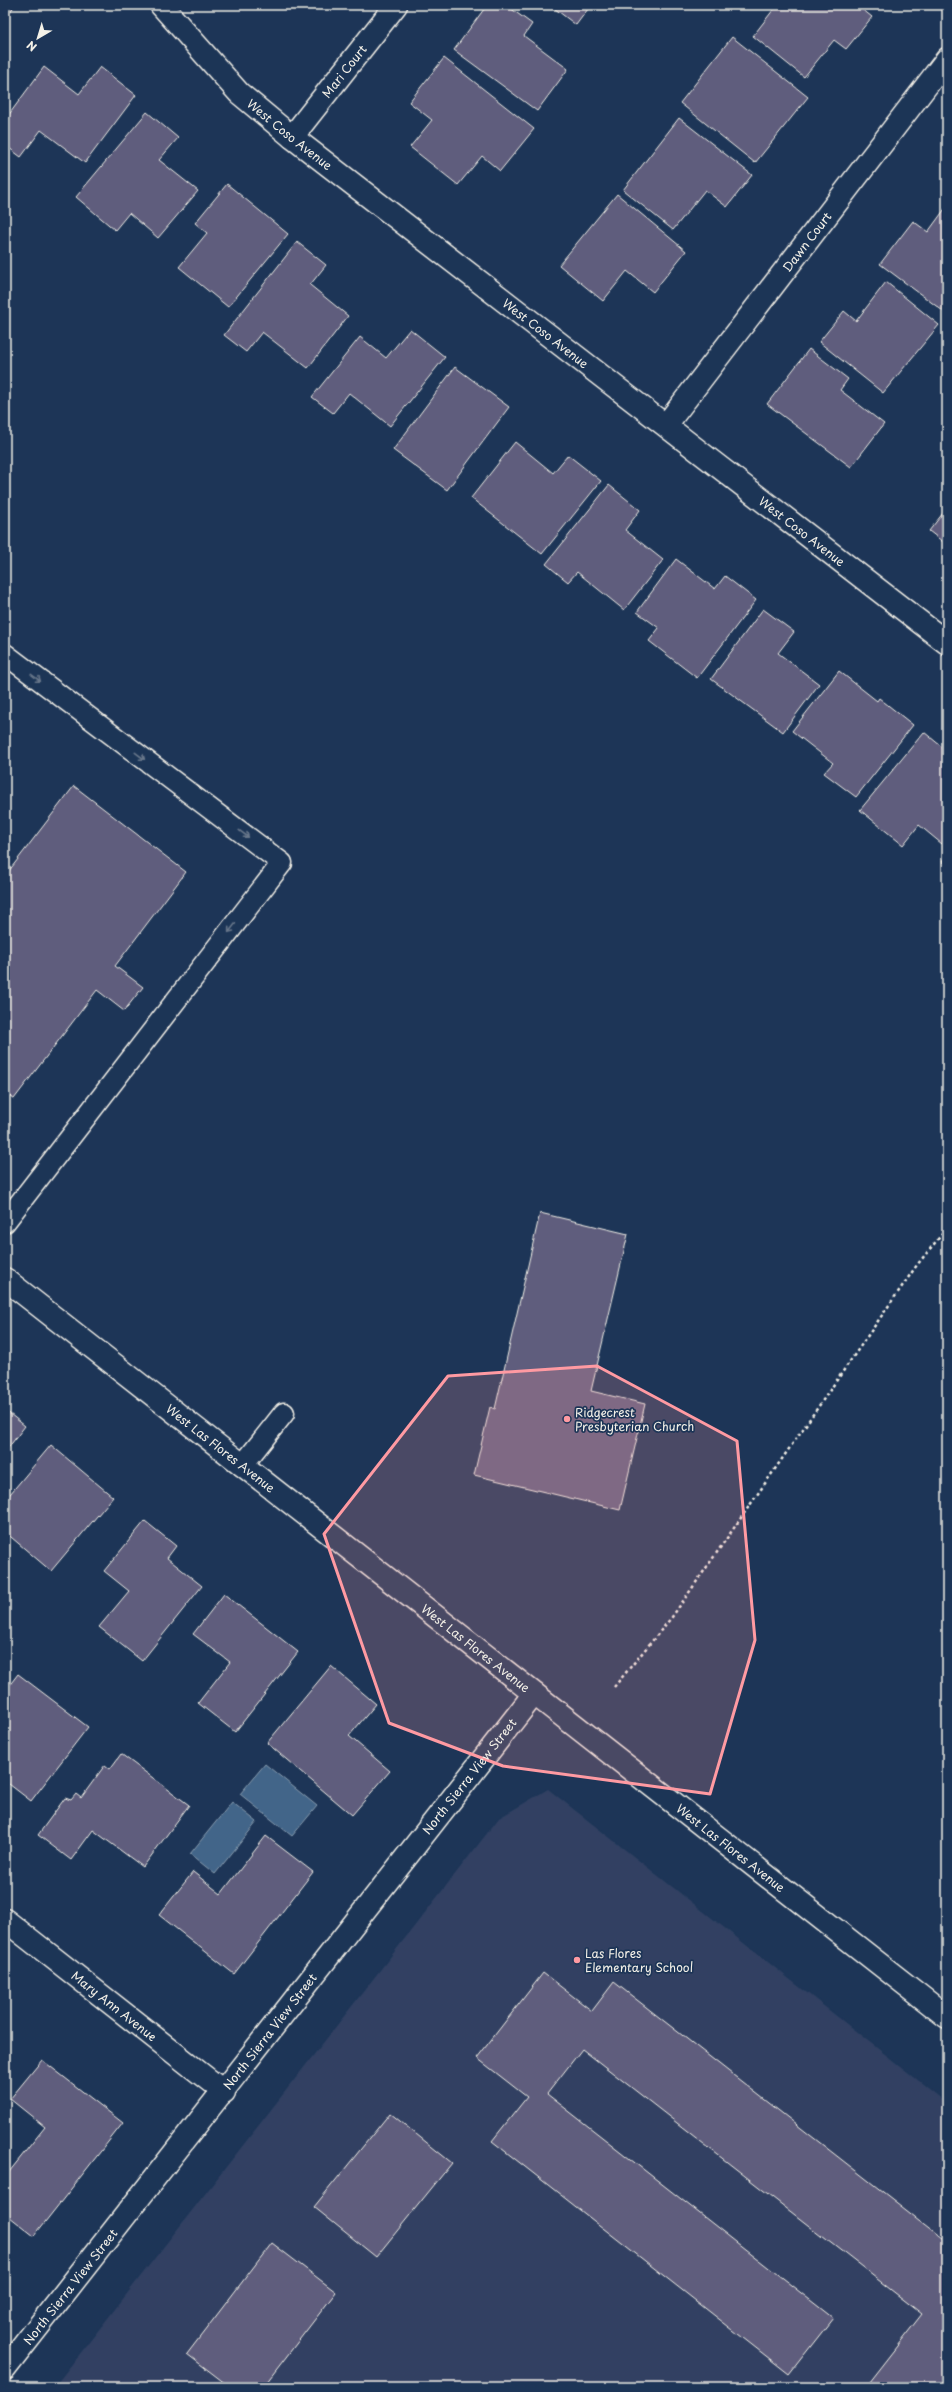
<svg xmlns="http://www.w3.org/2000/svg" width="952" height="2392" font-family="'Playpen Sans',sans-serif">
<style>
.built{fill:#304162}
.water{fill:#426589;stroke:#899daf}
.building{fill:#5e5d7d;stroke:#f4f1e8}
.lines{fill:none;stroke-linecap:round;stroke-linejoin:round}
.service-casing{stroke:#f4f1e8;stroke-width:23}
.minor-casing{stroke:#f4f1e8;stroke-width:25}
.secondary-casing{stroke:#f4f1e8;stroke-width:25}
.path{stroke:#f4f1e8;stroke-width:2.5;stroke-dasharray:3 3;stroke-linecap:butt}
.service{stroke:#1d3557;stroke-width:20}
.minor{stroke:#1d3557;stroke-width:22}
.secondary{stroke:#1d3557;stroke-width:22}
.oneway{stroke:#68778a}
.marked{fill:#ff9aa2;fill-opacity:0.2;stroke:#ff9aa2;stroke-width:3;stroke-linejoin:round}
.poi-dot{fill:#ff9aa2;stroke:#1d3557;stroke-width:1.5}
.labels{text-anchor:middle;dominant-baseline:central;stroke-width:3.5;stroke-linejoin:round;paint-order:stroke}
.street-label{font-size:12px;fill:#f4f1e8;stroke:#1d3557}
.poi-label{font-size:12px;fill:#f4f1e8;stroke:#1d3557;text-anchor:start}
</style>
<rect width="100%" height="100%" fill="#1d3557"/>
<filter id="ink" filterUnits="userSpaceOnUse"><feTurbulence type="fractalNoise" baseFrequency=".025" numOctaves="2"/><feDisplacementMap in="SourceGraphic" scale="8" xChannelSelector="R" yChannelSelector="G"/><feConvolveMatrix kernelMatrix="1 2 1 2 8 2 1 2 1" color-interpolation-filters="sRGB"/></filter>
<g filter="url(#ink)">
<path class="built" d="M 548,1789 L 947,2103 L 947,2387 L 54,2387 L 499,1818 Z"/>
<g class="water">
<path d="M 265,1764 L 317,1806 L 292,1836 L 240,1794 Z"/>
<path d="M 232,1802 L 257,1822 L 215,1874 L 190,1854 Z"/>
</g>
<g class="building">
<path d="M 5,5 L 15,5 L 5,19 Z"/>
<path d="M 487,5 L 506,5 L 532,24 L 524,36 L 568,69 L 537,111 L 454,50 Z"/>
<path d="M 550,5 L 591,5 L 576,25 Z"/>
<path d="M 777,5 L 857,5 L 872,17 L 846,49 L 834,40 L 804,77 L 753,36 Z"/>
<path d="M 732,37 L 808,97 L 755,163 L 680,103 Z"/>
<path d="M 444,58 L 534,129 L 500,171 L 482,156 L 458,185 L 410,147 L 432,120 L 409,102 Z"/>
<path d="M 44,67 L 79,94 L 100,67 L 136,95 L 85,163 L 41,130 L 21,157 L 5,145 L 5,120 Z"/>
<path d="M 147,112 L 178,138 L 159,160 L 198,191 L 158,238 L 129,213 L 115,230 L 76,197 Z"/>
<path d="M 679,118 L 752,175 L 727,207 L 705,190 L 673,230 L 623,190 Z"/>
<path d="M 227,184 L 288,234 L 228,307 L 179,267 L 207,233 L 195,223 Z"/>
<path d="M 617,194 L 686,251 L 653,292 L 627,271 L 603,301 L 559,265 Z"/>
<path d="M 947,206 L 947,314 L 880,264 L 913,221 L 928,232 Z"/>
<path d="M 297,242 L 326,265 L 310,285 L 348,316 L 308,368 L 262,332 L 246,352 L 224,335 Z"/>
<path d="M 886,282 L 939,325 L 883,393 L 819,342 L 844,311 L 856,321 Z"/>
<path d="M 410,329 L 445,357 L 390,426 L 349,393 L 333,413 L 312,397 L 360,337 L 386,358 Z"/>
<path d="M 809,349 L 848,379 L 840,390 L 884,424 L 851,467 L 767,404 Z"/>
<path d="M 455,367 L 509,407 L 447,490 L 393,450 Z"/>
<path d="M 515,442 L 553,473 L 568,455 L 601,481 L 542,554 L 471,498 Z"/>
<path d="M 609,485 L 640,510 L 625,530 L 663,560 L 624,610 L 577,572 L 568,582 L 546,564 Z"/>
<path d="M 947,508 L 947,545 L 929,531 Z"/>
<path d="M 676,559 L 715,589 L 725,576 L 756,600 L 697,678 L 649,641 L 659,628 L 637,612 Z"/>
<path d="M 763,609 L 794,632 L 778,653 L 819,684 L 783,732 L 711,679 Z"/>
<path d="M 839,671 L 877,701 L 879,698 L 913,725 L 856,797 L 824,773 L 833,763 L 792,731 Z"/>
<path d="M 924,732 L 947,751 L 947,764 L 944,767 L 947,770 L 947,838 L 942,844 L 919,825 L 903,845 L 860,810 Z"/>
<path d="M 74,786 L 186,872 L 115,966 L 143,987 L 124,1011 L 97,990 L 14,1099 L 5,1092 L 5,876 Z"/>
<path d="M 947,855 L 947,867 L 942,862 Z"/>
<path d="M 540,1213 L 628,1234 L 591,1391 L 645,1404 L 620,1510 L 474,1475 L 490,1407 L 495,1409 Z"/>
<path d="M 5,1410 L 25,1426 L 5,1452 Z"/>
<path d="M 51,1445 L 113,1497 L 51,1571 L 5,1532 L 5,1500 Z"/>
<path d="M 145,1521 L 176,1546 L 167,1558 L 202,1586 L 142,1661 L 99,1627 L 129,1591 L 104,1571 Z"/>
<path d="M 224,1594 L 298,1652 L 235,1732 L 198,1703 L 230,1662 L 193,1634 Z"/>
<path d="M 331,1666 L 376,1704 L 349,1736 L 390,1771 L 352,1815 L 267,1743 Z"/>
<path d="M 18,1674 L 88,1727 L 31,1801 L 5,1781 L 5,1691 Z"/>
<path d="M 121,1754 L 189,1805 L 143,1867 L 93,1830 L 71,1860 L 38,1835 L 65,1798 L 71,1800 L 76,1794 L 81,1798 L 105,1765 L 110,1769 Z"/>
<path d="M 266,1836 L 313,1872 L 234,1974 L 159,1915 L 193,1872 L 221,1894 Z"/>
<path d="M 543,1973 L 592,2011 L 614,1982 L 947,2242 L 947,2387 L 865,2387 L 922,2314 L 582,2049 L 547,2094 L 833,2318 L 789,2374 L 492,2141 L 527,2097 L 477,2058 Z"/>
<path d="M 42,2060 L 123,2123 L 34,2236 L 5,2213 L 5,2177 L 45,2127 L 10,2099 Z"/>
<path d="M 390,2113 L 452,2163 L 376,2257 L 314,2207 Z"/>
<path d="M 272,2243 L 336,2292 L 263,2387 L 230,2387 L 187,2354 Z"/>
</g>
<g class="lines">
<defs>
<g id="service">
<path d="M 5,654 L 282,863 L 5,1222"/>
<path d="M 242,1466 L 284,1413"/>
</g>
<g id="minor">
<path id="s1" d="M 161,5 L 239,93 L 292,137 L 947,643"/>
<path id="s2" d="M 292,137 L 396,5"/>
<path id="s3" d="M 666,425 L 947,59"/>
<path id="s4" d="M 5,1920 L 224,2092"/>
<path id="s5" d="M 5,2369 C 183,2145 356,1918 534,1694"/>
</g>
<g id="secondary">
<path id="s6" d="M 5,1279 L 947,2017"/>
</g>
</defs>
<use href="#service" class="service-casing"/>
<use href="#minor" class="minor-casing"/>
<use href="#secondary" class="secondary-casing"/>
<path class="path" d="M 614,1687 L 672,1617 L 917,1265 L 947,1228"/>
<use href="#service" class="service"/>
<use href="#minor" class="minor"/>
<use href="#secondary" class="secondary"/>
</g>
<defs><path id="oneway-shaft" d="M-6 0H5M1.5-3L5.5 0L1.5 3" fill="none" stroke-width="1.6" stroke-linecap="round" stroke-linejoin="round"/></defs>
<g class="oneway">
<use href="#oneway-shaft" transform="translate(36 678) rotate(37)"/>
<use href="#oneway-shaft" transform="translate(140 756) rotate(37)"/>
<use href="#oneway-shaft" transform="translate(244 834) rotate(37)"/>
<use href="#oneway-shaft" transform="translate(232 928) rotate(128)"/>
</g>
</g>
<path class="marked" d="M 597,1366 L 737,1441 L 755,1640 L 710,1794 L 503,1766 L 389,1723 L 324,1534 L 448,1376 Z"/>
<g class="poi-dot">
<circle cx="567" cy="1419" r="4"/>
<circle cx="577" cy="1960" r="4"/>
</g>
<g class="labels">
<g class="street-label">
<text stroke="none"><textPath href="#s2" startOffset="84">Mari Court</textPath></text>
<text stroke="none"><textPath href="#s1" startOffset="183">West Coso Avenue</textPath></text>
<text stroke="none"><textPath href="#s3" startOffset="231">Dawn Court</textPath></text>
<text stroke="none"><textPath href="#s1" startOffset="507">West Coso Avenue</textPath></text>
<text stroke="none"><textPath href="#s1" startOffset="831">West Coso Avenue</textPath></text>
<text stroke="none"><textPath href="#s6" startOffset="274">West Las Flores Avenue</textPath></text>
<text stroke="none"><textPath href="#s6" startOffset="598">West Las Flores Avenue</textPath></text>
<text stroke="none"><textPath href="#s5" startOffset="753">North Sierra View Street</textPath></text>
<text stroke="none"><textPath href="#s6" startOffset="922">West Las Flores Avenue</textPath></text>
<text stroke="none"><textPath href="#s4" startOffset="139">Mary Ann Avenue</textPath></text>
<text stroke="none"><textPath href="#s5" startOffset="429">North Sierra View Street</textPath></text>
<text stroke="none"><textPath href="#s5" startOffset="105">North Sierra View Street</textPath></text>
</g>
<g class="poi-label">
<text x="575" y="1412">Ridgecrest<tspan x="575" dy="14">Presbyterian Church</tspan></text>
<text x="585" y="1953">Las Flores<tspan x="585" dy="14">Elementary School</tspan></text>
</g>
</g>
<rect width="952" height="2392" fill="none" stroke="#1d3557" stroke-width="20"/>
<rect x="10" y="10" width="932" height="2372" fill="none" stroke="#f4f1e8" stroke-width="1.5" filter="url(#ink)"/>
<g transform="translate(38 38) rotate(218)" stroke="#1d3557" stroke-width="3" paint-order="stroke">
<path d="M0-3L7 15L0 10L-7 15Z" fill="#f4f1e8"/>
<text y="-6" font-size="11" font-weight="bold" text-anchor="middle" fill="#f4f1e8">N</text>
</g>
</svg>
